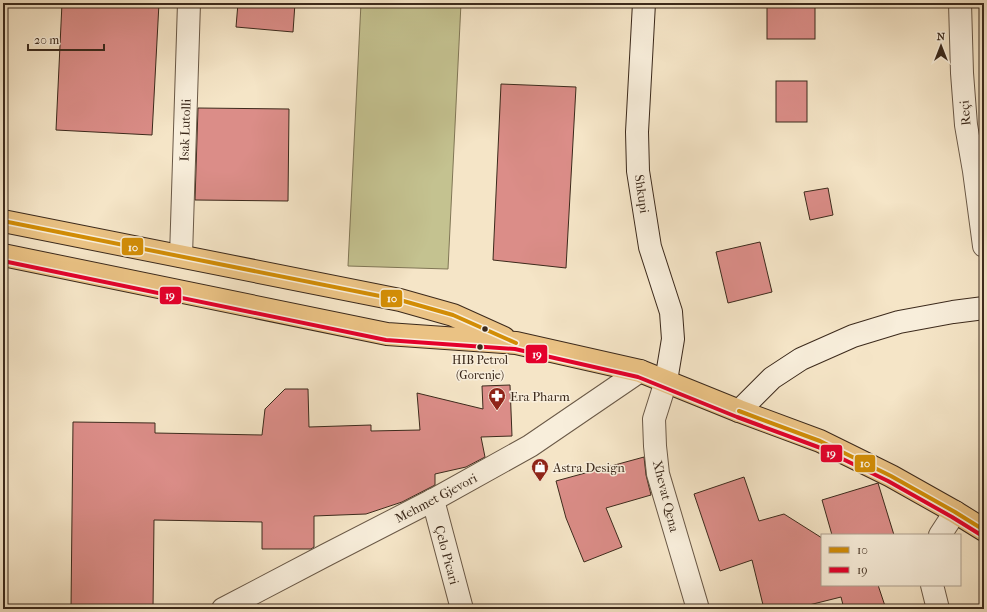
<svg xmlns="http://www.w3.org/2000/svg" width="987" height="612" font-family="'IM FELL French Canon',serif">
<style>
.green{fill:#c4c290;stroke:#807656}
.building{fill:#db8d88;stroke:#3c2a1c}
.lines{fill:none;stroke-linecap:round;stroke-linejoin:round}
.street-casing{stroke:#6a5947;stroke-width:24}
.secondary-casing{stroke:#3c2a1c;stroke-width:24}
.primary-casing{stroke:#3c2a1c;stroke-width:24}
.street{stroke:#f8eedb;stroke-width:22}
.secondary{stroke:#f8eedb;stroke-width:22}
.primary{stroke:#eac284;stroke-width:22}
.bus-1-casing{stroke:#f8eedb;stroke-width:7}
.bus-2-casing{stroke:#f8eedb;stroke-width:7}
.bus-1{stroke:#d28d06;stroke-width:4}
.bus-2{stroke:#e4002b;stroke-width:4}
.bus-dot{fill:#3c2a1c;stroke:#f8eedb;stroke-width:1.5}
.labels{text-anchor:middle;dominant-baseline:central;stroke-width:3;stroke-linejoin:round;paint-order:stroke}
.bus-label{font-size:12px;fill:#3c2a1c;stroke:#f8eedb}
.street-label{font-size:13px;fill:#3c2a1c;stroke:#f8eedb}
.poi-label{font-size:13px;fill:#3c2a1c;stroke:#f8eedb;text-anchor:start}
.line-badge{stroke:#f8eedb;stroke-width:1.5}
.badge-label{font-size:11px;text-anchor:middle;font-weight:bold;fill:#fff}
</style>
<rect width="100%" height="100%" fill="#f5e5c7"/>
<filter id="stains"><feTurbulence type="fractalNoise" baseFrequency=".005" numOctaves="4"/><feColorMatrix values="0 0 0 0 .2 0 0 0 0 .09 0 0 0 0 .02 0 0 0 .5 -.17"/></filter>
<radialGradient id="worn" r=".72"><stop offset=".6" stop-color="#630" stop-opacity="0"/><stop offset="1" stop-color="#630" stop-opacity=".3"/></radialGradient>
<path class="green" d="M 361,3 L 461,3 L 448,269 L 348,266 Z"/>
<g class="building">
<path d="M 62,3 L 159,3 L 152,135 L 56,130 Z"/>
<path d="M 238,3 L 295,3 L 293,32 L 236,27 Z"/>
<rect x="767" y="3" width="48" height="36"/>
<rect x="776" y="81" width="31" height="41"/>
<path d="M 501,84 L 576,87 L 566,268 L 493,260 Z"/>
<path d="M 198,108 L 289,109 L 288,201 L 195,200 Z"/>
<path d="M 828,188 L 833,215 L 810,220 L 804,192 Z"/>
<path d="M 760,242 L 772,292 L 728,303 L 716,252 Z"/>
<path d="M 510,385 L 512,436 L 481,437 L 485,457 L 466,467 L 435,474 L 435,485 L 402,502 L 366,514 L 314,516 L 314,547 L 311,549 L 262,549 L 262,522 L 154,520 L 153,609 L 71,609 L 73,422 L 155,423 L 155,433 L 262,435 L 265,409 L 285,389 L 308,389 L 309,427 L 371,425 L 371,431 L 420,430 L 417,393 L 483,409 L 482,386 Z"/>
<path d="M 644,457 L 646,475 L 651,495 L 606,508 L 622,547 L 584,562 L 566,518 L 556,481 Z"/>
<path d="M 744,477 L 759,521 L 784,514 L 822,538 L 822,585 L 878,585 L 886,609 L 844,609 L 841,597 L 793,609 L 764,609 L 752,560 L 720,571 L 694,494 Z"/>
<path d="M 878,483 L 894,535 L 832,535 L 822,500 Z"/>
</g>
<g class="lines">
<defs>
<g id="street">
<path d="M 960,3 L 962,73 L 966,125 L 974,171 L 984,246"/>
<path d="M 181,256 L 189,3"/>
<path d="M 666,381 L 654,419 L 655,446 L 658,474 L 698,609"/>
<path d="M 433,500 L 462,609"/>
<path d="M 940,535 L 955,512"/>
<path d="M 932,585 L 938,609"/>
<path d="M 223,609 L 326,555 L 433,500 L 530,446 L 640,371"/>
</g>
<g id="secondary">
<path d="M 644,3 L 637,132 L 638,171 L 650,247 L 671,312 L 673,339 L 666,381"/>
<path d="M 739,411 L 772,378 L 801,359 L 853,336 L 899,322 L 953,312 L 984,308"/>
</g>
<g id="primary">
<path d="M 3,221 L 400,300 L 453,315 L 504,338"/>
<path d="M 3,255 L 387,334 L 516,343 L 640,371 L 739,411 L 820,441 L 891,476 L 955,512 L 984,530"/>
</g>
</defs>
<use href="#street" class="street-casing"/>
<use href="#secondary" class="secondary-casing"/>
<use href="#primary" class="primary-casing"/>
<use href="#street" class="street"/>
<use href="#secondary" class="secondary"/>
<use href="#primary" class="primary"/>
<defs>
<g id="bus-1">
<path d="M 3,221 L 400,300 L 453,315 L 516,343"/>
<path d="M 739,411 L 820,441 L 891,476 L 955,512 L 984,530"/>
</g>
<path id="bus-2" d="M 3,261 L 386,340 L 515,349 L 638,377 L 737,417 L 818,447 L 888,481 L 952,517 L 981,535"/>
</defs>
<use href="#bus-1" class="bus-1-casing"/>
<use href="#bus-2" class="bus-2-casing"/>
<use href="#bus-1" class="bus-1"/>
<use href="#bus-2" class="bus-2"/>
</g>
<defs>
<symbol id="pharmacy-pin" viewBox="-11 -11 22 30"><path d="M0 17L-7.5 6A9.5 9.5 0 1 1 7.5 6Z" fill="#8f2418" stroke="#f8eedb"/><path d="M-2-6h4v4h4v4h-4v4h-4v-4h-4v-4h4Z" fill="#fff"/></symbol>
<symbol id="shop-pin" viewBox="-11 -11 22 30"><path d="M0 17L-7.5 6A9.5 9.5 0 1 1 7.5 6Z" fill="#8f2418" stroke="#f8eedb"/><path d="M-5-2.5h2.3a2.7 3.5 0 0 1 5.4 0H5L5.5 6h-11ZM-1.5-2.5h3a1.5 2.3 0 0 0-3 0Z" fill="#fff"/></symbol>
</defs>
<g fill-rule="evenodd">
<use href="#pharmacy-pin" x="487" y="386" width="20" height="27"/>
<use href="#shop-pin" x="530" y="457" width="20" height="27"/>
</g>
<g class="bus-dot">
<circle cx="485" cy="329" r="3.5"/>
<circle cx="480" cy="347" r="3.5"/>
</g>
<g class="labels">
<g class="bus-label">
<text x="480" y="360">HIB Petrol<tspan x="480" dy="15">(Gorenje)</tspan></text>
</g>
<g class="street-label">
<text transform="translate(965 113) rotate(-95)">Reçi</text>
<text transform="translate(185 130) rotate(-88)">Isak Lutolli</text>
<text transform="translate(642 194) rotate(82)">Shkupi</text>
<text transform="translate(666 496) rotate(76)">Xhevat Qena</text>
<text transform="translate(436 498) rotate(-28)">Mehmet Gjevori</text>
<text transform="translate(447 555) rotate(75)">Çelo Picari</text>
</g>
<g class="poi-label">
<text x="510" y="396">Era Pharm</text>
<text x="553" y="467">Astra Design</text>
</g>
</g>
<g class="line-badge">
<rect x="121" y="237" width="23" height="19" rx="4" fill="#d28d06"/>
<rect x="159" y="286" width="23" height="19" rx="4" fill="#e4002b"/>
<rect x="380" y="289" width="23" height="19" rx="4" fill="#d28d06"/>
<rect x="525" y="344" width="23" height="20" rx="4" fill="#e4002b"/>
<rect x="820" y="444" width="23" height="19" rx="4" fill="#e4002b"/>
<rect x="854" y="454" width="22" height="19" rx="4" fill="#d28d06"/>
</g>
<g class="badge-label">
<text x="133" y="251">10</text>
<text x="170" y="299">19</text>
<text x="392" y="302">10</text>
<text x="537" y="358">19</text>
<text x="831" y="457">19</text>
<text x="865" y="467">10</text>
</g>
<rect width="987" height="612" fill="none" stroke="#f5e5c7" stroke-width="16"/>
<rect x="4" y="4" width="979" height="604" fill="none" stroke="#3c2a1c" stroke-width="2"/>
<rect x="8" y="8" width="971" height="596" fill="none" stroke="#3c2a1c"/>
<rect x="821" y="534" width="140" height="52" fill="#f8eedb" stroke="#ada08f"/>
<rect x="829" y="547" width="20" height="6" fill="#d28d06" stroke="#ada08f"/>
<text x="857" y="554" font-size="12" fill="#3c2a1c">10</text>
<rect x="829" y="567" width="20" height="6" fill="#e4002b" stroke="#ada08f"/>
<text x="857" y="574" font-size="12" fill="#3c2a1c">19</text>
<g transform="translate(941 46)" stroke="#f8eedb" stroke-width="3" paint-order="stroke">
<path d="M0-3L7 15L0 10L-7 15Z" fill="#3c2a1c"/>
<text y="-6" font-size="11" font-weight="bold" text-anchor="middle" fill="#3c2a1c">N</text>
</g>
<path d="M28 44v6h76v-6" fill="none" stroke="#3c2a1c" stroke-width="2"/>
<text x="34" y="44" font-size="12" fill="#3c2a1c" stroke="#f8eedb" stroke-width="3" paint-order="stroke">20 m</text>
<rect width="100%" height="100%" filter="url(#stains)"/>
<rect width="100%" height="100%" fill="url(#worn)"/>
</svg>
